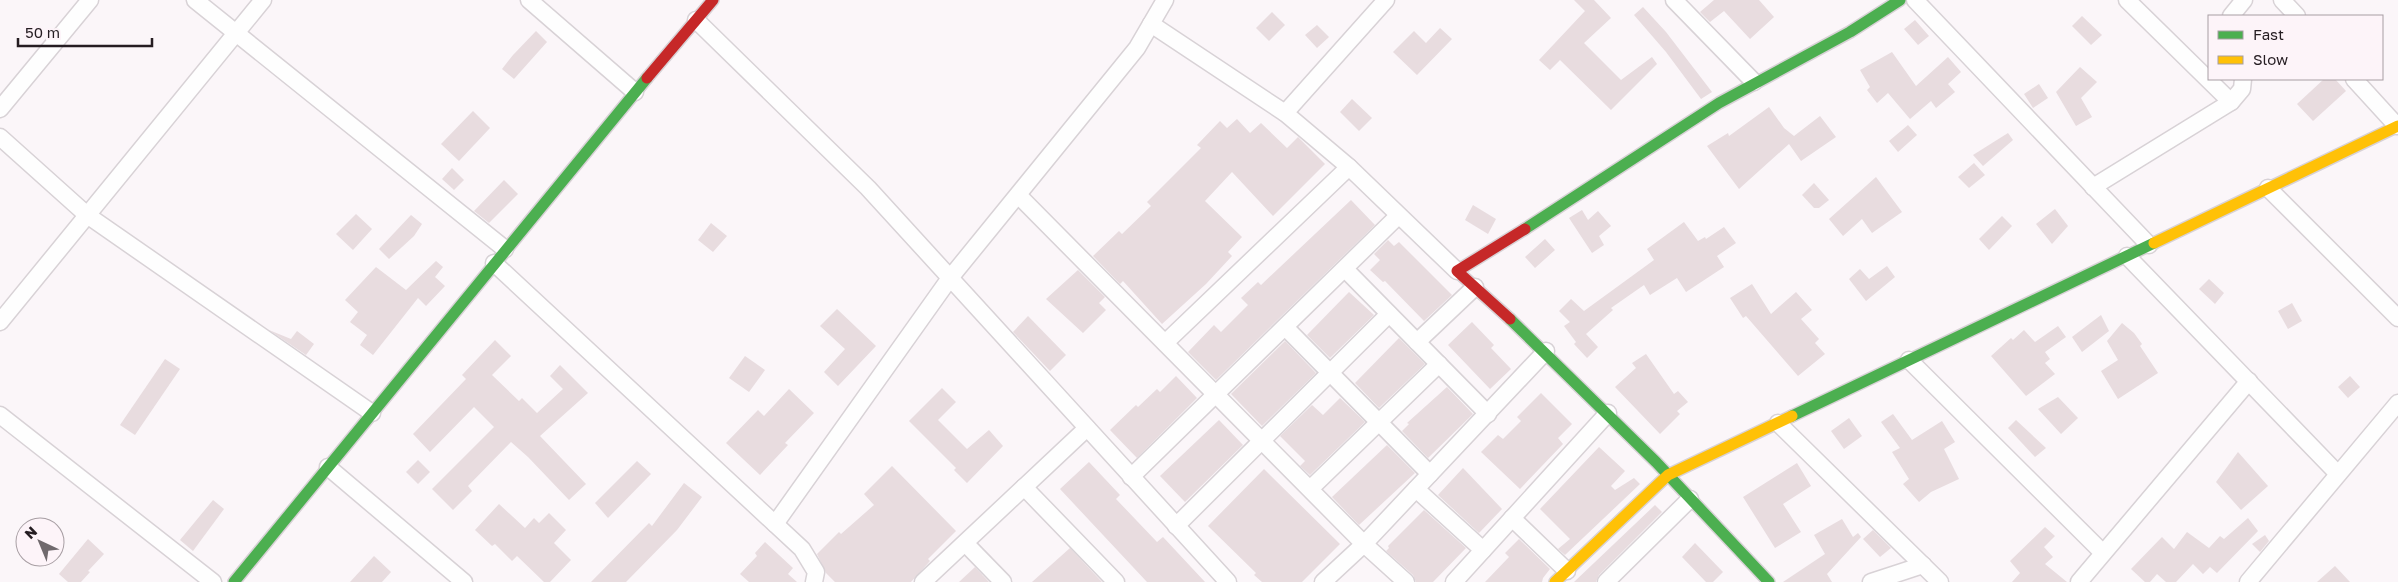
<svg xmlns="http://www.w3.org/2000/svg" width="2398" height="582" font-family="'Golos Text',sans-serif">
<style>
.building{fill:#e8dcdf}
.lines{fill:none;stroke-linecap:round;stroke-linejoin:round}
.street-casing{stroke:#d8d2d6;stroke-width:19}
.fast-casing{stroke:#d8d2d6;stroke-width:14}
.slow-casing{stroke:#d8d2d6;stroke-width:14}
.jam-casing{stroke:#d8d2d6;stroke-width:14}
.street{stroke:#fefefe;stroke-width:16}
.fast{stroke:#4caf50;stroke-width:11}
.slow{stroke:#ffc107;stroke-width:11}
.jam{stroke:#c62828;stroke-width:11}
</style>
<rect width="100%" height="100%" fill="#fbf6f9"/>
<g class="building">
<path d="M 1574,0 L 1594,0 L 1611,18 L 1584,43 L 1621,80 L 1652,57 L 1657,64 L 1611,110 L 1560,60 L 1550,70 L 1539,60 L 1585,11 Z"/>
<path d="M 1714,0 L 1759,0 L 1774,17 L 1750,39 L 1724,11 L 1710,22 L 1700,12 Z"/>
<path d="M 1643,7 L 1666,32 L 1712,92 L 1701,99 L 1666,52 L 1634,15 Z"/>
<path d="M 1272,12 L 1285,25 L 1269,41 L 1256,28 Z"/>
<path d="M 2082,16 L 2102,35 L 2091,45 L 2072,26 Z"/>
<path d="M 1915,20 L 1929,36 L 1918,45 L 1904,29 Z"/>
<path d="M 1317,25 L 1329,37 L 1317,48 L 1305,35 Z"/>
<path d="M 1440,28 L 1452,39 L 1417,75 L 1393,52 L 1414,31 L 1426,43 Z"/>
<path d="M 536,31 L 547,42 L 514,79 L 502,69 L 513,55 Z"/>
<path d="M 1892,52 L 1916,86 L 1948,57 L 1961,72 L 1948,84 L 1955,92 L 1936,108 L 1931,101 L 1910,119 L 1888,93 L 1877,103 L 1867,90 L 1870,87 L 1860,70 Z"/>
<path d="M 2080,67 L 2097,82 L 2081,98 L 2092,117 L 2076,126 L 2056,92 Z"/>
<path d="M 2324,79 L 2335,79 L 2346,91 L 2313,121 L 2297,104 Z"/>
<path d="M 2039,84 L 2048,98 L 2033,108 L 2024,94 Z"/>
<path d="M 1352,99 L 1372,118 L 1359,131 L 1340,112 Z"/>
<path d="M 1769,107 L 1784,128 L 1794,136 L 1820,116 L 1836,137 L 1801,161 L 1789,144 L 1739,189 L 1707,146 L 1728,133 L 1729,136 Z"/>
<path d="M 473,111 L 490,128 L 459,161 L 441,144 Z"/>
<path d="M 1237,119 L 1250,133 L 1261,123 L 1287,148 L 1298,137 L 1325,164 L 1273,216 L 1232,172 L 1205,201 L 1242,237 L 1228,252 L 1232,256 L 1206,284 L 1162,324 L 1123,281 L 1120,284 L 1093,256 L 1119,231 L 1122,234 L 1151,206 L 1147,202 L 1201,148 L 1197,145 L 1220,121 L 1227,128 Z"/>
<path d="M 1908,125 L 1917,135 L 1898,152 L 1889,141 Z"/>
<path d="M 2008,133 L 2013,140 L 1983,166 L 1973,155 Z"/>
<path d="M 1974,163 L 1985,175 L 1969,188 L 1958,177 Z"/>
<path d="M 452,168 L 464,180 L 454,190 L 442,179 Z"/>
<path d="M 1876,177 L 1902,212 L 1872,233 L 1862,219 L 1843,236 L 1829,219 Z"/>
<path d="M 504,180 L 518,194 L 489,223 L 474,211 Z"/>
<path d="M 1814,183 L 1829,200 L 1819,208 L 1814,208 L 1802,195 Z"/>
<path d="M 1351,200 L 1375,225 L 1216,380 L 1188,352 L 1214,325 L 1221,332 L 1248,305 L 1241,298 L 1258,282 L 1261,285 Z"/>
<path d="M 1473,205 L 1496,219 L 1488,234 L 1465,220 Z"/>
<path d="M 2055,209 L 2068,226 L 2052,244 L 2036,224 Z"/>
<path d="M 1582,210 L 1588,220 L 1598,211 L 1611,226 L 1599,236 L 1604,245 L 1592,253 L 1569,218 Z"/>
<path d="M 356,214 L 372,229 L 353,250 L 336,234 Z"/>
<path d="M 411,215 L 422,224 L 414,236 L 389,259 L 379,249 Z"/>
<path d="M 2002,216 L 2012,226 L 1989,250 L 1979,239 Z"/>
<path d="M 1684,222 L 1698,241 L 1705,237 L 1706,239 L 1724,227 L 1736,243 L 1717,256 L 1724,267 L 1686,292 L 1677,278 L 1650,295 L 1644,285 L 1611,308 L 1613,310 L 1586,334 L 1598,347 L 1587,358 L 1574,344 L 1576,342 L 1564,326 L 1570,322 L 1559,311 L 1571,299 L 1584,311 L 1654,260 L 1647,249 Z"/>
<path d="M 711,223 L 727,236 L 713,252 L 698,240 Z"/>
<path d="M 1545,239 L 1555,250 L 1535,268 L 1525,257 Z"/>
<path d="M 1388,240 L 1394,246 L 1399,242 L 1452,295 L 1424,321 L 1385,281 L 1383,282 L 1370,270 L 1380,260 L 1374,254 Z"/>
<path d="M 436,261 L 443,267 L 435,277 L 445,286 L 426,306 L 418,298 L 373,355 L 360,345 L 367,335 L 350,322 L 358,312 L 345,300 L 376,267 L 406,290 Z"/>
<path d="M 1887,266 L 1895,277 L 1866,301 L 1849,279 L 1860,269 L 1869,279 Z"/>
<path d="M 1078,270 L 1105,297 L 1099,303 L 1106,310 L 1083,333 L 1046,299 Z"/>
<path d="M 2209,279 L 2224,293 L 2215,304 L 2199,289 Z"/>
<path d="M 1752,284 L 1771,314 L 1796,292 L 1812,310 L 1801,319 L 1819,339 L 1815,343 L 1825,354 L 1798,376 L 1746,316 L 1743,318 L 1730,298 Z"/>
<path d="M 1349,292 L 1374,315 L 1330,358 L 1307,335 Z"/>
<path d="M 2292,303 L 2302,321 L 2288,329 L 2278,311 Z"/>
<path d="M 837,309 L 876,346 L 838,386 L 824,372 L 845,349 L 820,326 Z"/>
<path d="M 2101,315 L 2109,331 L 2082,352 L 2072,337 Z"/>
<path d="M 1028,316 L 1066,355 L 1050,371 L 1013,332 Z"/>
<path d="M 1472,322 L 1494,345 L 1491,348 L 1511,369 L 1490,389 L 1448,345 Z"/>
<path d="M 2122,323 L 2134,333 L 2142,344 L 2140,346 L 2158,373 L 2118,399 L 2101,371 L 2118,360 L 2107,341 Z"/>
<path d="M 2058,326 L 2066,337 L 2045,352 L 2050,359 L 2045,363 L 2055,374 L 2026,396 L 1991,356 L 2011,338 L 2013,340 L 2024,330 L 2035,342 Z"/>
<path d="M 269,330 L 291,339 L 297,331 L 314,344 L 306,355 Z"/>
<path d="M 1399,338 L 1425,364 L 1379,408 L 1355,383 Z"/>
<path d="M 495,340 L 511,356 L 492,375 L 519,401 L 522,398 L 537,413 L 563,389 L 550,376 L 560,365 L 588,393 L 540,436 L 586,484 L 569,500 L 528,457 L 511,442 L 468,486 L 472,491 L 453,510 L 432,489 L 494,427 L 474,407 L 430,452 L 413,434 L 466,379 L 462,375 Z"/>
<path d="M 1285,341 L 1316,373 L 1262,426 L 1231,394 Z"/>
<path d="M 1646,354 L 1674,394 L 1678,391 L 1688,402 L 1677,411 L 1680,414 L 1660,434 L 1615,387 L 1636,368 L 1632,363 Z"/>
<path d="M 745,356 L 765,370 L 749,392 L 729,378 Z"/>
<path d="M 165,359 L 180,369 L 135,435 L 120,425 Z"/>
<path d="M 1176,376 L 1197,398 L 1137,458 L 1110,430 L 1136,405 L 1138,407 L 1157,389 L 1160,392 Z"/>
<path d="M 2350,376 L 2360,387 L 2348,398 L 2338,387 Z"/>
<path d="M 1447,387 L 1473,414 L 1428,458 L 1402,431 L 1409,424 L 1407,423 Z"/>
<path d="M 942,388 L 956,402 L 938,420 L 967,449 L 989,430 L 1003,446 L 967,483 L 954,470 L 956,468 L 909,421 Z"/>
<path d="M 789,389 L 814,413 L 785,443 L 788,445 L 760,475 L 726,443 L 758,410 L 764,416 Z"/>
<path d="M 1541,393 L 1572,424 L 1558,438 L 1563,444 L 1520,489 L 1481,452 L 1498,435 L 1503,439 L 1521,421 L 1517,417 Z"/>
<path d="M 2058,397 L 2078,418 L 2061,434 L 2038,409 Z"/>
<path d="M 1340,398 L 1365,422 L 1310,475 L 1300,466 L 1305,461 L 1280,436 L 1312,405 L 1323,415 Z"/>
<path d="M 1893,414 L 1912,440 L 1942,421 L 1955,442 L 1944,449 L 1959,479 L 1931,492 L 1919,502 L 1903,484 L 1909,479 L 1892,452 L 1900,448 L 1881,422 Z"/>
<path d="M 1849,418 L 1862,436 L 1844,449 L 1831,431 Z"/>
<path d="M 1219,420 L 1243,445 L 1185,502 L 1160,476 Z"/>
<path d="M 2016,420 L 2046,448 L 2035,457 L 2008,428 Z"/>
<path d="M 1387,445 L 1415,473 L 1359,525 L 1332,497 Z"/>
<path d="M 1599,447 L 1625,471 L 1611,486 L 1615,490 L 1634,478 L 1640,484 L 1565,555 L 1558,549 L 1570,539 L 1540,509 Z"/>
<path d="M 2238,452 L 2268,486 L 2241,510 L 2216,482 Z"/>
<path d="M 418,460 L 430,472 L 418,484 L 406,472 Z"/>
<path d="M 637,461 L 651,474 L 608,518 L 595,503 Z"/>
<path d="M 1089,462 L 1120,495 L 1116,499 L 1157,542 L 1163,537 L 1205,582 L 1147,582 L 1060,489 Z"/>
<path d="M 1797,463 L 1811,486 L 1783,504 L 1801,532 L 1775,548 L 1743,497 Z"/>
<path d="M 892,466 L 956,531 L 928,559 L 930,561 L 911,582 L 835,582 L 826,573 L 817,554 L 839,532 L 841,534 L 874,505 L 864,494 Z"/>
<path d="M 1463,468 L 1502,509 L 1479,533 L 1438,495 Z"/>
<path d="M 1264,469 L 1340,544 L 1302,582 L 1262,582 L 1254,575 L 1256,573 L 1208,526 Z"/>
<path d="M 684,483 L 702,497 L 677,530 L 626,582 L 591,582 L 649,523 L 652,526 Z"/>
<path d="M 213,500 L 224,509 L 193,551 L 180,540 Z"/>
<path d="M 499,504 L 525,528 L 534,518 L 539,523 L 549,513 L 566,530 L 554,543 L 571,560 L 550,582 L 544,582 L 517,556 L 512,561 L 495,544 L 492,546 L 475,530 Z"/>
<path d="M 1655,505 L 1662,512 L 1599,575 L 1596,582 L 1574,582 Z"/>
<path d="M 1424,510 L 1466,548 L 1433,582 L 1416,582 L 1413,575 L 1386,551 L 1389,548 L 1388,546 Z"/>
<path d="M 2248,518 L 2258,531 L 2217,573 L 2210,567 L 2203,574 L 2193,564 L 2176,582 L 2166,582 L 2157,574 L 2150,582 L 2145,582 L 2131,569 L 2162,537 L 2174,549 L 2187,532 L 2209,548 L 2220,536 L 2224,539 Z"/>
<path d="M 1842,519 L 1853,537 L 1858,533 L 1861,537 L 1827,574 L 1832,582 L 1783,582 L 1825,554 L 1814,535 Z"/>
<path d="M 2045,527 L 2055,536 L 2044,547 L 2053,557 L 2045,564 L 2067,582 L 2012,582 L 2020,573 L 2010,561 Z"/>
<path d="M 1873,530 L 1891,548 L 1880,557 L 1863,539 Z"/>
<path d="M 2265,535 L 2269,541 L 2260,552 L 2252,544 Z"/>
<path d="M 88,539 L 104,554 L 88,571 L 90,572 L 81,582 L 68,582 L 59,574 Z"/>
<path d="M 1519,539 L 1550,569 L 1543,578 L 1542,582 L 1485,582 L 1509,557 L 1505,553 Z"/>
<path d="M 765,542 L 793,568 L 788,574 L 797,582 L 749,582 L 740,574 L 757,556 L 755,553 Z"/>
<path d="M 1695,543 L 1723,572 L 1713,582 L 1706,582 L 1682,557 Z"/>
<path d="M 1070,548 L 1102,582 L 1032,582 Z"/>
<path d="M 374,556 L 391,572 L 382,582 L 350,582 Z"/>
<path d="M 2335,566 L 2350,582 L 2317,582 Z"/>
<path d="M 975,567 L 989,582 L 959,582 Z"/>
</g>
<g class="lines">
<defs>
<g id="street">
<path d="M 195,0 L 505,249"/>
<path d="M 529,0 L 635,92"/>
<path d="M 1674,0 L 1754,82"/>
<path d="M 1915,0 L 2149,245"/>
<path d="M 2127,0 L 2231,102"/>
<path d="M 2282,0 L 2297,16"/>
<path d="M 2231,16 L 2244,0"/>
<path d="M 696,20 L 868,188 L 1228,582"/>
<path d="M 1151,24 L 1285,113 L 1349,167 L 1165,343"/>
<path d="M 2354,79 L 2397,126"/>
<path d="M 0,109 L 90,0"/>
<path d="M 1285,113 L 1386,0"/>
<path d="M 0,137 L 87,215 L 372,413"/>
<path d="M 1349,167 L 1457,271"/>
<path d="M 2093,187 L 2231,102 L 2242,89 L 2243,79"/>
<path d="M 2268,188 L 2398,318"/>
<path d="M 1018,195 L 1364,544 L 1406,582"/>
<path d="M 2127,256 L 2338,474"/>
<path d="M 494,263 L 802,549 L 816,572 L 814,582"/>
<path d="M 1345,269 L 1488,414"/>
<path d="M 0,322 L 263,0"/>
<path d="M 1285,327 L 1430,474"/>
<path d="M 1417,342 L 1475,287"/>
<path d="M 1909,360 L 2103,553"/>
<path d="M 0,415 L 213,582"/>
<path d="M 1778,423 L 1940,582"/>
<path d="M 328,467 L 464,582"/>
<path d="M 1131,477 L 1398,216"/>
<path d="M 1024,487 L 1116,582"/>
<path d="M 1310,489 L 1439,364"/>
<path d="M 1416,489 L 1483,550"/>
<path d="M 1512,518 L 1567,571"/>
<path d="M 775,524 L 950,278 L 1137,48 L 1165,0"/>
<path d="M 1176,526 L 1389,314"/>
<path d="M 965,543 L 1003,582"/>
<path d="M 923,582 L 1087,428"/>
<path d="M 1323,582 L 1364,544 L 1546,351"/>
<path d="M 1454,582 L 1608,413"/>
<path d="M 1606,582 L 1690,499"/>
<path d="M 1871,582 L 1923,565"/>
<path d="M 2079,582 L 2249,381"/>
<path d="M 2248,582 L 2398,403"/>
</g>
<g id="fast">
<path d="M 1525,229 L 1719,103 L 1850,32 L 1900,0"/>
<path d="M 1510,319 L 1656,462 L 1769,582"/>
<path d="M 1792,416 L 2154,243"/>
<path d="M 234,582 L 647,78"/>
</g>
<g id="slow">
<path d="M 2154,243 L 2398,126"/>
<path d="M 1555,582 L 1668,475 L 1792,416"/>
</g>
<g id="jam">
<path d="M 647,78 L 713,0"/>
<path d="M 1510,319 L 1457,271 L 1525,229"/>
</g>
</defs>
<use href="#street" class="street-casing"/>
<use href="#fast" class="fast-casing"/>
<use href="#slow" class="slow-casing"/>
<use href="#jam" class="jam-casing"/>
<use href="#street" class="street"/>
<use href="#fast" class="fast"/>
<use href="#slow" class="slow"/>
<use href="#jam" class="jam"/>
</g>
<rect x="2208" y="15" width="175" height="65" fill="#fdf4f9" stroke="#a79ea3"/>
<rect x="2218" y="31" width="25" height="8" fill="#4caf50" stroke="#a79ea3"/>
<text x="2253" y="40" font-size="15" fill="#251d22">Fast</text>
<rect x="2218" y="56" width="25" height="8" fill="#ffc107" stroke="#a79ea3"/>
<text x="2253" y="65" font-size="15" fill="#251d22">Slow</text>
<g transform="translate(40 542) rotate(316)"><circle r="24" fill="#fdf4f9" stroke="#a79ea3"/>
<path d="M0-4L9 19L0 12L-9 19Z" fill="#70696d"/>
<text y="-8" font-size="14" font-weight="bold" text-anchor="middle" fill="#251d22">N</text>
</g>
<path d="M18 38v8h134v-8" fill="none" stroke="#251d22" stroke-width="2.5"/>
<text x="25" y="38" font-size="15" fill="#251d22" stroke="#fdf4f9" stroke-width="4" paint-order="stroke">50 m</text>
</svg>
